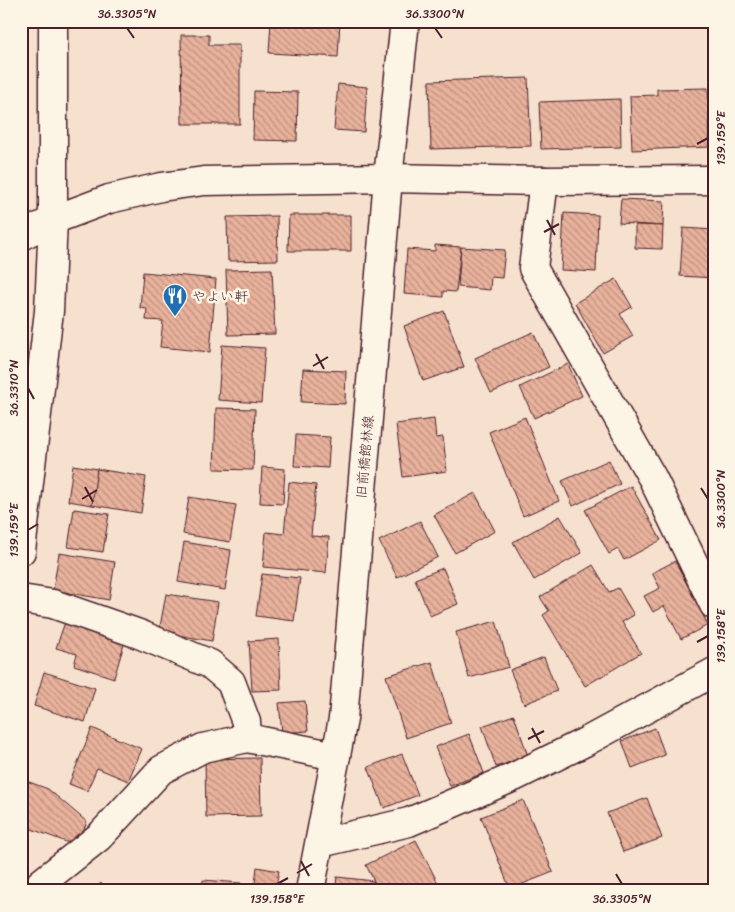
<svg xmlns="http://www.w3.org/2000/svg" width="735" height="912" font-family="Sriracha,'Klee One',sans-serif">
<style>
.building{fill:url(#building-back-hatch);stroke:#4a1f2b}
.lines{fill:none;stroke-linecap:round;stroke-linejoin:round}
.minor-casing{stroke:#4a1f2b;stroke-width:31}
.minor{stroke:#fcf5e5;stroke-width:28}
.ticks{fill:none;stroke:#4a1f2b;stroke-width:2}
.labels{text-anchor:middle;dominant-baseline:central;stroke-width:5;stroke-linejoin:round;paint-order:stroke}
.poi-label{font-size:14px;fill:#4a1f2b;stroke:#fcf5e5;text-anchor:start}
.street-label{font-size:14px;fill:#4a1f2b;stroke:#fcf5e5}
.neatline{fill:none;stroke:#4a1f2b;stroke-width:2}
.ticks-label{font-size:12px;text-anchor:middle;fill:#4a1f2b}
</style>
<defs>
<pattern id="building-back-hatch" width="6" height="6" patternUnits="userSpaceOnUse" patternTransform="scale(1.25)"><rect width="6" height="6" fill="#e8b29c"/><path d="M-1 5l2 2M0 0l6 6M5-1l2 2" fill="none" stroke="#be907f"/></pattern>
</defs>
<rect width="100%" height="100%" fill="#f6e1cf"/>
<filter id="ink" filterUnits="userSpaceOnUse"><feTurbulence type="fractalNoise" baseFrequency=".02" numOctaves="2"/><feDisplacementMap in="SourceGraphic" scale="10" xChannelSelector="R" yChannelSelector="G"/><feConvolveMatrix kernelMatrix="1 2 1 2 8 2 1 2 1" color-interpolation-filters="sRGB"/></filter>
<g filter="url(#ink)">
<g class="building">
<path d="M 271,21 L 340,21 L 338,57 L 269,53 Z"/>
<path d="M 181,35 L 209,35 L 209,45 L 240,45 L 240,124 L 182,124 Z"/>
<path d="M 528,78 L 531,146 L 431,149 L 429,81 Z"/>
<path d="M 338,84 L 367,87 L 364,132 L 334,130 Z"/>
<path d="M 708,88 L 710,147 L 632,150 L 630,96 L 657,95 L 657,89 Z"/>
<path d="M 254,91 L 298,92 L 297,141 L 253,140 Z"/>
<path d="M 620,99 L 621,147 L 541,149 L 539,102 Z"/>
<path d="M 621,199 L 664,201 L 663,226 L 619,223 Z"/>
<path d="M 564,213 L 598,215 L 596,272 L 561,270 Z"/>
<path d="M 289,215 L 351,215 L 351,251 L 288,251 Z"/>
<path d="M 277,216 L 278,260 L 228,261 L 227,217 Z"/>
<path d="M 635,225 L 663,226 L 662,249 L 635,248 Z"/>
<path d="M 683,228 L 714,230 L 714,278 L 680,276 Z"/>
<path d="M 435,245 L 461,247 L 456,292 L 443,291 L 443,297 L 404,294 L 407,249 L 435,251 Z"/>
<path d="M 461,247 L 505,250 L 502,278 L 491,277 L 490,290 L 458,287 Z"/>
<path d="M 272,269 L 275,334 L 228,335 L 226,270 Z"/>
<path d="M 143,272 L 216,279 L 210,352 L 160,347 L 163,321 L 146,320 L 147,309 L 140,308 Z"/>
<path d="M 616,279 L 632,307 L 620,314 L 633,336 L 603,353 L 575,303 Z"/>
<path d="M 444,311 L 464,367 L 423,381 L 404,326 Z"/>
<path d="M 533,332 L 549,367 L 491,393 L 475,358 Z"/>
<path d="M 222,345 L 265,348 L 261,403 L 218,400 Z"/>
<path d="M 568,364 L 582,396 L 534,418 L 520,387 Z"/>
<path d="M 303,369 L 346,371 L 345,404 L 301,402 Z"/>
<path d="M 216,408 L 255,409 L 253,470 L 214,469 Z"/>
<path d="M 525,417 L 559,501 L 523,516 L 489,432 Z"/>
<path d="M 434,419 L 436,438 L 443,437 L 447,471 L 403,477 L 396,424 Z"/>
<path d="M 296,435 L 330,437 L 328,468 L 294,466 Z"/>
<path d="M 609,460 L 620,484 L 573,506 L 562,481 Z"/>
<path d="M 73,465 L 98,469 L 92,505 L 68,501 Z"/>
<path d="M 262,467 L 285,469 L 283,504 L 260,503 Z"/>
<path d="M 97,469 L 146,477 L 141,513 L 92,505 Z"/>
<path d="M 289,482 L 316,485 L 311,536 L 329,537 L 326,573 L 263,567 L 266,532 L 284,534 Z"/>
<path d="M 631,486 L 661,540 L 624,560 L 618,549 L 609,554 L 585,510 Z"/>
<path d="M 475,493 L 495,531 L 455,553 L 434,515 Z"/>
<path d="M 189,497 L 236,505 L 230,542 L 183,534 Z"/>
<path d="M 74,509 L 109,514 L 103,552 L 68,547 Z"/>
<path d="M 560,516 L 582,553 L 534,580 L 513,542 Z"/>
<path d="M 420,521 L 438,557 L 397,577 L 379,541 Z"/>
<path d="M 184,542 L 231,550 L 225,590 L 178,582 Z"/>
<path d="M 59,553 L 115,562 L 109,600 L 53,590 Z"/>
<path d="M 675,561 L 708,625 L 681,639 L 664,606 L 653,612 L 644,596 L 660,588 L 652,573 Z"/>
<path d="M 593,565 L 609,592 L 618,588 L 634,615 L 622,622 L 641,653 L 585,686 L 543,615 L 549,611 L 540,597 Z"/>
<path d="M 443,568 L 458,604 L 430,616 L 415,579 Z"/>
<path d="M 262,574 L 300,578 L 294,621 L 256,616 Z"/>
<path d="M 166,594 L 218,602 L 212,641 L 159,632 Z"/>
<path d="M 496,621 L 509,667 L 469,678 L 456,632 Z"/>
<path d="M 65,622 L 125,641 L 114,678 L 74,665 L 77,654 L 56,648 Z"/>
<path d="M 279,639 L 281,690 L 252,691 L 249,641 Z"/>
<path d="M 544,657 L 557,691 L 524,704 L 510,670 Z"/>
<path d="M 432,662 L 451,723 L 406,738 L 386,676 Z"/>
<path d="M 44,672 L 95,688 L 85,722 L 34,706 Z"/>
<path d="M 305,701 L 308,731 L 282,733 L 279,703 Z"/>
<path d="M 514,715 L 528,756 L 496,767 L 482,726 Z"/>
<path d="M 92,728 L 142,749 L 128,781 L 97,768 L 87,791 L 69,784 Z"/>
<path d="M 655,728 L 665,755 L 632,768 L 622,741 Z"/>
<path d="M 469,734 L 484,773 L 450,786 L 435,747 Z"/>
<path d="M 402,754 L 418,795 L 384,808 L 368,767 Z"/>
<path d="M 260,758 L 261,816 L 206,817 L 205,759 Z"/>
<path d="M 21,779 L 48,789 L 87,822 L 77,846 L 21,825 Z"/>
<path d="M 647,798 L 662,838 L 623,852 L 607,813 Z"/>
<path d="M 523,800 L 553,872 L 510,889 L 481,817 Z"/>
<path d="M 416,840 L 442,891 L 379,891 L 366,865 Z"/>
<path d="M 257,867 L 279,871 L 275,891 L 254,891 Z"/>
<path d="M 337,877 L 374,881 L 373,891 L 335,891 Z"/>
<path d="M 203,880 L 241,883 L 240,891 L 202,891 Z"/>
<path d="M 101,883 L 108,891 L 92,891 Z"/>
</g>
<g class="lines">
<defs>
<g id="minor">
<path d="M 544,181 L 533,268 L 653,479 L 714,605"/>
<path d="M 21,236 L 53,220 L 109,199 L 161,187 L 204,181 L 388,178 L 544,181 L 714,180"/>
<path d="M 21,551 L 49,311 L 53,220 L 53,21"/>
<path d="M 21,599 L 53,604 L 139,634 L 210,664 L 231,682 L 246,722 L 247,738"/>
<path d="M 320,843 L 409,822 L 514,777 L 587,741 L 714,672"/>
<path d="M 35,891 L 41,883 L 99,837 L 161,770 L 203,748 L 247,738 L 336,756"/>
<path d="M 310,891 L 343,719 L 388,178 L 405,21"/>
</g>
</defs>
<use href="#minor" class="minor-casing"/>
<use href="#minor" class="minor"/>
</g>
</g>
<path class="ticks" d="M 127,28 L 134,38M 435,28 L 442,38M 697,144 L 708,138M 547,220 L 555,235M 544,232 L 559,224M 316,354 L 324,369M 313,366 L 328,357M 28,388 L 34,399M 85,487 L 93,502M 701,488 L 708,499M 82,499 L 97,490M 28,530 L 38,524M 697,642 L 708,636M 532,728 L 540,743M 528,739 L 544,731M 301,861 L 309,876M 297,873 L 312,864M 616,874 L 622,884M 277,884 L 288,878"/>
<defs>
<symbol id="restaurant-pin" viewBox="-11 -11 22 30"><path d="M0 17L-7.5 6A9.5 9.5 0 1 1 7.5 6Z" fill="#1f6fb2" stroke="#fcf5e5"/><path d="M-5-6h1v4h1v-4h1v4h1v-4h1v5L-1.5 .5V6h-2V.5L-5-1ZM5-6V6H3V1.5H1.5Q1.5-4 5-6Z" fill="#fff"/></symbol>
</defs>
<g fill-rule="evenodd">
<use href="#restaurant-pin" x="161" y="282" width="28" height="38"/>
</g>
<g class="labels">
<g class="poi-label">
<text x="192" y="296">やよい軒</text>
</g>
<g class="street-label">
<text transform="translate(365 457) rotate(-85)">旧前橋館林線</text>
</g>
</g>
<rect width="735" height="912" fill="none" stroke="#fcf5e5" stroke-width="55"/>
<rect x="28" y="28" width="680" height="856" class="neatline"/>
<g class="ticks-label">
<text x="127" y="18">36.3305°N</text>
<text x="435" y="18">36.3300°N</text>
<text transform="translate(721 138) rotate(-90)" y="4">139.159°E</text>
<text transform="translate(14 388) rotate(-90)" y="4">36.3310°N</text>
<text transform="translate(721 499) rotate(-90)" y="4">36.3300°N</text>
<text transform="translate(14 530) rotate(-90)" y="4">139.159°E</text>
<text transform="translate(721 636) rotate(-90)" y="4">139.158°E</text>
<text x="277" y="903">139.158°E</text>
<text x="622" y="903">36.3305°N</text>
</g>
</svg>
